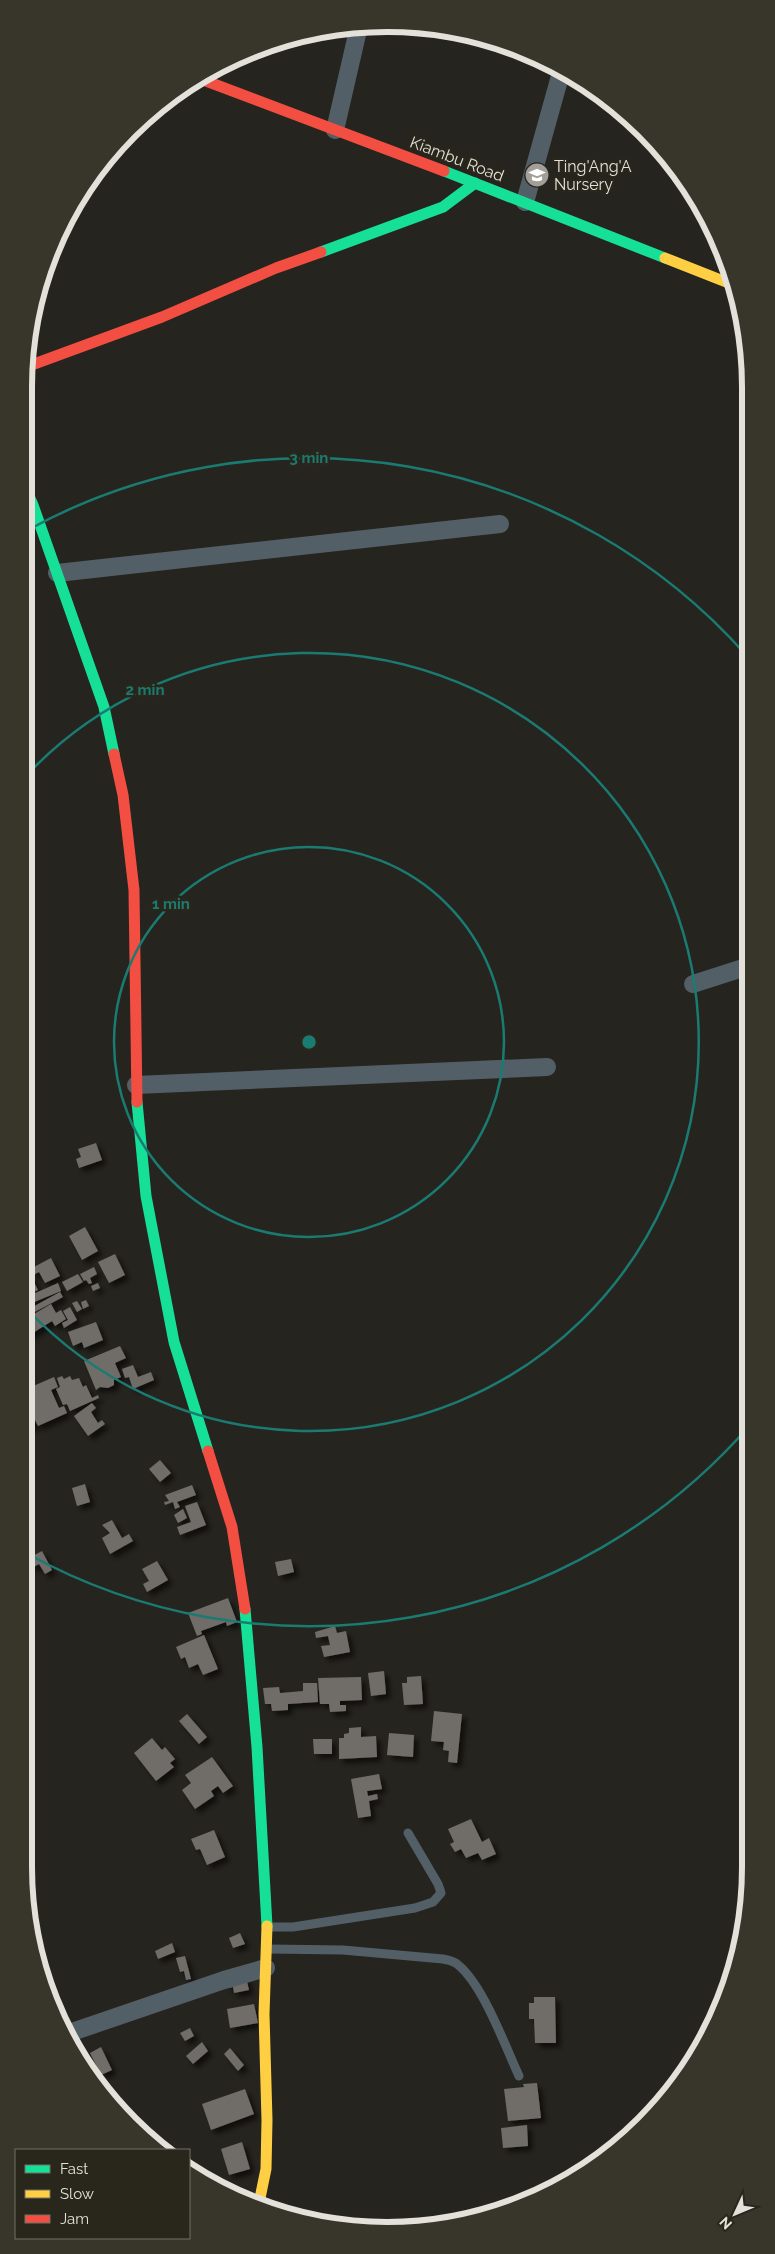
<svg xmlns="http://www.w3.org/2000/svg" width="775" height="2254" font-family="Raleway,sans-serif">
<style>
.building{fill:#6f6d68;filter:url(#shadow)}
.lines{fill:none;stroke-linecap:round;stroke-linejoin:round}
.lane{stroke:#535f67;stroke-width:9}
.street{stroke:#535f67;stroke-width:18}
.fast{stroke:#16e098;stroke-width:11}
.slow{stroke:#ffcf43;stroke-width:11}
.jam{stroke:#f24e42;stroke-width:11}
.ring{fill:none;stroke:#1a7b73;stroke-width:2.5}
.labels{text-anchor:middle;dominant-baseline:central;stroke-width:5;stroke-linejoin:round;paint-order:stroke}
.street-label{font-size:16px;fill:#e3e1da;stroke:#29261b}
.poi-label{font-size:16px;fill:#e3e1da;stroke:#29261b;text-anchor:start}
.rim{fill:none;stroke:#e3e1da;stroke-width:6}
.centre{fill:#1a7b73;stroke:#29261b;stroke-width:2.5}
.ring-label{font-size:15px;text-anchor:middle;font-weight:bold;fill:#1a7b73;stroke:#29261b;stroke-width:5;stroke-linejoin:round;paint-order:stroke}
</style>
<defs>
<filter id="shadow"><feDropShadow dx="4.5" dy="4.5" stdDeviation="2.5" flood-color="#0009"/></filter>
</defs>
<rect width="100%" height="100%" fill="#26241e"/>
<g class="building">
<path d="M 96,1143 L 102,1160 L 79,1168 L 76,1159 L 81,1157 L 78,1149 Z"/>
<path d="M 85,1227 L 98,1251 L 82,1260 L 69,1236 Z"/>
<path d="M 115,1254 L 125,1275 L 109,1283 L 98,1262 Z"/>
<path d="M 51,1258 L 60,1276 L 45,1283 L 39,1272 L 33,1275 L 30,1269 Z"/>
<path d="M 94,1267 L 97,1274 L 90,1278 L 92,1283 L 89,1284 L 86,1280 L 84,1281 L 80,1274 Z"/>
<path d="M 30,1274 L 38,1290 L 24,1297 L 24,1277 Z"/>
<path d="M 78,1274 L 83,1282 L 67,1291 L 62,1282 Z"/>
<path d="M 58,1283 L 61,1291 L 27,1305 L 24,1298 Z"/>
<path d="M 98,1283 L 100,1288 L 93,1291 L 91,1286 Z"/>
<path d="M 60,1292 L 63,1297 L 31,1314 L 29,1309 Z"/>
<path d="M 86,1300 L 89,1306 L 83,1309 L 81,1302 Z"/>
<path d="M 77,1301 L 82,1309 L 77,1312 L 72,1303 Z"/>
<path d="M 51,1304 L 56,1313 L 61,1310 L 66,1319 L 55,1326 L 52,1321 L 28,1336 L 24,1329 L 24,1320 Z"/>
<path d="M 70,1307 L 77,1320 L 64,1328 L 62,1323 L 68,1320 L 63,1311 Z"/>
<path d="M 96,1322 L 103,1340 L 84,1348 L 82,1342 L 73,1346 L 68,1332 Z"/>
<path d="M 120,1346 L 126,1358 L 115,1363 L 121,1377 L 114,1380 L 114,1385 L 108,1388 L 100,1387 L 96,1390 L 84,1361 Z"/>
<path d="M 133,1365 L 138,1377 L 151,1372 L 154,1380 L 133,1389 L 129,1377 L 125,1378 L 122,1369 Z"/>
<path d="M 62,1376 L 64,1379 L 70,1376 L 72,1380 L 79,1378 L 83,1387 L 86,1385 L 92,1398 L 98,1395 L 99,1398 L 70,1411 L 67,1404 L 63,1405 L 56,1389 L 60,1387 L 57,1378 Z"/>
<path d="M 54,1377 L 58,1387 L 51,1390 L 59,1408 L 64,1406 L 67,1413 L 38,1426 L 24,1398 L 24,1390 Z"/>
<path d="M 92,1403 L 96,1408 L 91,1412 L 98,1423 L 102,1420 L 105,1424 L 88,1436 L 74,1416 Z"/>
<path d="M 29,1412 L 35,1425 L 24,1430 L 24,1415 Z"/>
<path d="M 160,1460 L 171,1473 L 160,1482 L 149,1469 Z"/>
<path d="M 85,1484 L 90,1502 L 77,1506 L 72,1488 Z"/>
<path d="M 192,1485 L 196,1495 L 177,1502 L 180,1507 L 175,1509 L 173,1502 L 165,1505 L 164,1502 L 169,1501 L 165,1495 Z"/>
<path d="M 197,1502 L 206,1525 L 180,1535 L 177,1527 L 191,1522 L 185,1506 Z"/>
<path d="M 183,1509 L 187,1518 L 178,1523 L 174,1515 Z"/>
<path d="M 112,1520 L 122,1538 L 129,1534 L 133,1541 L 110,1554 L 102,1538 L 110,1533 L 102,1525 Z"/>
<path d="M 42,1551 L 52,1570 L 45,1574 L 39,1564 L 32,1568 L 27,1559 Z"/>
<path d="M 291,1559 L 294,1572 L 278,1576 L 275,1562 Z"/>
<path d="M 157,1561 L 168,1580 L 147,1592 L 143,1584 L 149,1581 L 142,1569 Z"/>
<path d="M 228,1598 L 237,1622 L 227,1626 L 226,1622 L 201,1631 L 202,1634 L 197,1636 L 188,1613 Z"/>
<path d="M 335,1626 L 337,1633 L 346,1631 L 350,1652 L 324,1657 L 321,1646 L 330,1645 L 328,1636 L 316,1638 L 315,1632 Z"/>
<path d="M 204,1635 L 218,1669 L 203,1675 L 198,1664 L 189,1668 L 185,1657 L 181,1659 L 176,1647 Z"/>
<path d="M 384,1671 L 386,1694 L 371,1696 L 368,1673 Z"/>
<path d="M 421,1676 L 423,1704 L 404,1705 L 402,1683 L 407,1683 L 407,1677 Z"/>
<path d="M 361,1677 L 362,1700 L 340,1701 L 340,1705 L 346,1705 L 346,1711 L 330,1712 L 329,1704 L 320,1704 L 318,1678 Z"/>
<path d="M 303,1683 L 317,1683 L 318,1702 L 288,1704 L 288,1710 L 272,1711 L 271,1704 L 265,1704 L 263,1688 L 279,1687 L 280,1693 L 303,1691 Z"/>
<path d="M 434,1711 L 462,1714 L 457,1763 L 448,1762 L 449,1751 L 443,1750 L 444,1742 L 431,1741 Z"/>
<path d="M 187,1714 L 207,1737 L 199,1744 L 179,1721 Z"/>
<path d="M 361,1727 L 361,1737 L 376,1736 L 377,1757 L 339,1759 L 339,1738 L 344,1738 L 344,1734 L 349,1733 L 349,1728 Z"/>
<path d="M 389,1733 L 414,1735 L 413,1757 L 387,1755 Z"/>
<path d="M 152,1738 L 162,1750 L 165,1747 L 175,1759 L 170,1763 L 174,1767 L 156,1781 L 134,1753 Z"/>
<path d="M 313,1739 L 332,1739 L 332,1754 L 314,1754 Z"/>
<path d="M 212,1757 L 233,1786 L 223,1793 L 218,1786 L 211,1791 L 214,1796 L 195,1809 L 182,1790 L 191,1783 L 185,1775 Z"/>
<path d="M 379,1774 L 382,1789 L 367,1791 L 368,1796 L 377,1794 L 378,1799 L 369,1801 L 371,1816 L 358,1818 L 351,1779 Z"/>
<path d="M 471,1819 L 482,1842 L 489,1838 L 496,1854 L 482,1860 L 478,1853 L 466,1858 L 461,1849 L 455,1852 L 450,1844 L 454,1842 L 448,1829 Z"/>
<path d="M 214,1830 L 225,1857 L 207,1865 L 200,1849 L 196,1850 L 191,1839 Z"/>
<path d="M 240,1933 L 245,1944 L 233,1948 L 229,1938 Z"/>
<path d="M 172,1943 L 175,1952 L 158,1959 L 155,1951 Z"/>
<path d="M 185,1956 L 191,1979 L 186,1980 L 184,1971 L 180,1972 L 176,1958 Z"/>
<path d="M 246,1977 L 249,1990 L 234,1993 L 233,1987 L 228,1988 L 226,1981 Z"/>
<path d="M 534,1997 L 555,1997 L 556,2043 L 535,2043 L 534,2019 L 529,2019 L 529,2003 L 534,2003 Z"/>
<path d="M 254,2004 L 258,2023 L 230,2028 L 227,2009 Z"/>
<path d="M 190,2028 L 194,2036 L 185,2041 L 180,2033 Z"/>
<path d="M 202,2042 L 208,2051 L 193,2064 L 186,2056 Z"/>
<path d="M 101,2047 L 112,2070 L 101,2075 L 90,2053 Z"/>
<path d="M 230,2048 L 244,2065 L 238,2071 L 224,2054 Z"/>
<path d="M 537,2083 L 541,2118 L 508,2121 L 504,2089 L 524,2087 L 523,2084 Z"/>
<path d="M 245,2089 L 254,2114 L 211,2130 L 202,2104 Z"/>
<path d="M 527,2125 L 528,2146 L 503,2148 L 501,2128 Z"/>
<path d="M 242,2142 L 250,2169 L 229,2175 L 221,2149 Z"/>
</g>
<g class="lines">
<g class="lane">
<path d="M 269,1927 L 293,1927 L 415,1908 L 433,1902 L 441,1893 L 438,1884 L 408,1833"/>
<path d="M 269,1949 L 343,1950 L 443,1959 C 448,1960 454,1961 457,1964 C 483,1984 505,2046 519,2076"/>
</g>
<g class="street">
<path d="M 335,130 L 359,26"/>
<path d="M 525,202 L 562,69"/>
<path d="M 57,573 L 500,524"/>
<path d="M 693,984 L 749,966"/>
<path d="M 136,1085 L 547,1067"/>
<path d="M 69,2033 L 224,1980 L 266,1968"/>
</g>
<g class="fast">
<path d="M 444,171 L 665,258"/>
<path d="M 321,252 L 443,207 L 475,183"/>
<path d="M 24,485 L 33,505 L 104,707 L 114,754"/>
<path d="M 137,1102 L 146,1196 L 174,1342 L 208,1451"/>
<path d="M 245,1609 L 257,1747 L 267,1926"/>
</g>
<g class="slow">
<path d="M 665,258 L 731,284"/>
<path d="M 259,2203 L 266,2169 L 267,2120 L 264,2014 L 267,1926"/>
</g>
<g class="jam">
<path d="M 198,78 L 444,171"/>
<path d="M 26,367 L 162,317 L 276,268 L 321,252"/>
<path d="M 114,754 L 123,795 L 134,890 L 137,1102"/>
<path d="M 208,1451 L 232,1527 L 245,1609"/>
</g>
</g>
<g class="ring">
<circle cx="309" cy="1042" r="195"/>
<path d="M25 777A389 389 0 1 1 25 1307"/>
<path d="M750 1425A584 584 0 0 1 26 1553M26 531A584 584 0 0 1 746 655"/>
</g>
<defs>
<symbol id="school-disc" viewBox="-11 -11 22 22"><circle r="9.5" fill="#a19f98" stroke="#29261b"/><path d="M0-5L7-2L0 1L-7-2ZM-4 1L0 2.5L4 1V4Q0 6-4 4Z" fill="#fff"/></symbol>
</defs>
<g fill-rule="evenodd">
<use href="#school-disc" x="523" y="161" width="28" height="28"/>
</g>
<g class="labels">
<g class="street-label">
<text transform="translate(457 159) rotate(21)">Kiambu Road</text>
</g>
<g class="poi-label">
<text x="554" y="166">Ting'Ang'A<tspan x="554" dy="18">Nursery</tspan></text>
</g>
</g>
<path d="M0 0H775V2254H0ZM387 32H387A355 355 0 0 1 742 387V1867A355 355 0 0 1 387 2222H387A355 355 0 0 1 32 1867V387A355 355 0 0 1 387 32Z" fill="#38352a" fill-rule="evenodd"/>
<path class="rim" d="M387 32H387A355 355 0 0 1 742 387V1867A355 355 0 0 1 387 2222H387A355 355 0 0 1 32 1867V387A355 355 0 0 1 387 32Z"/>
<circle cx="309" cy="1042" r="8" class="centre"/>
<g class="ring-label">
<text x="309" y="463">3 min</text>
<text x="145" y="695">2 min</text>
<text x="171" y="909">1 min</text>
</g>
<rect x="15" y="2149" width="175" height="90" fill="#29261b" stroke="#737167"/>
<rect x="25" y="2165" width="25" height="8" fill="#16e098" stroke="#737167"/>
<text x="60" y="2174" font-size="15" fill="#e3e1da">Fast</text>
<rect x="25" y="2190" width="25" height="8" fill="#ffcf43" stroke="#737167"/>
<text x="60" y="2199" font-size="15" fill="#e3e1da">Slow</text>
<rect x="25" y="2215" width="25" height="8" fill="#f24e42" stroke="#737167"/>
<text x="60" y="2224" font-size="15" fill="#e3e1da">Jam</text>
<g transform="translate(735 2214) rotate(226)" stroke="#29261b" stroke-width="4" paint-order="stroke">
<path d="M0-4L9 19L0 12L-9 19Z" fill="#e3e1da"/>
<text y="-8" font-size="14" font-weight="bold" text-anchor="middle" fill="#e3e1da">N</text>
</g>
</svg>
